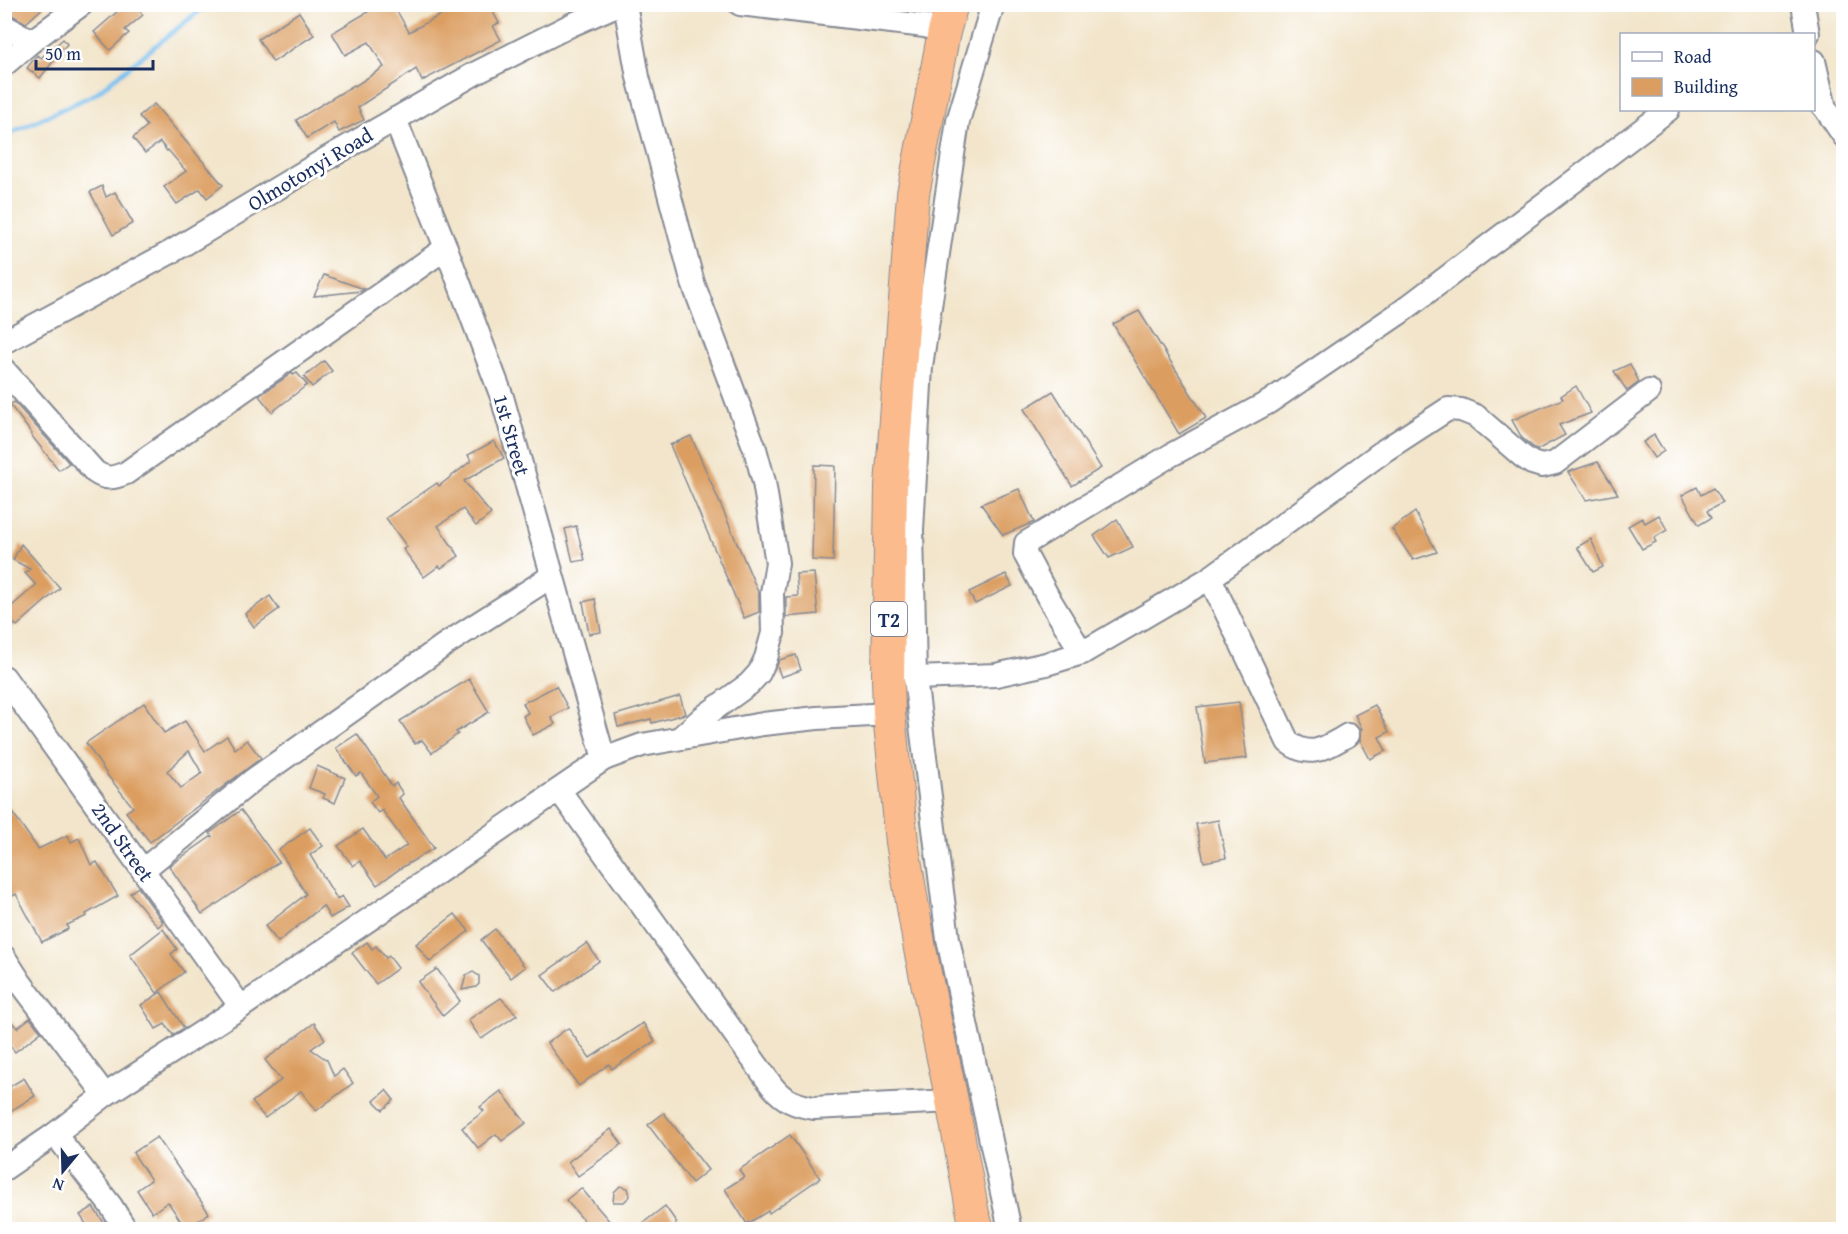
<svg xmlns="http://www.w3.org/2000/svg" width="1848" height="1234" font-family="'Gentium Book Plus',serif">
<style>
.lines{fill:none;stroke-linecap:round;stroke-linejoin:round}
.stream{stroke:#77bfef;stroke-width:4.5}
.building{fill:#db9e60;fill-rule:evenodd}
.minor-casing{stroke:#868a94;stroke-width:26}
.highway-casing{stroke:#868a94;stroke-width:34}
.minor{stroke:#fff;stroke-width:22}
.highway{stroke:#fbbb8c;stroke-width:32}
.labels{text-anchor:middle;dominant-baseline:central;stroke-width:6;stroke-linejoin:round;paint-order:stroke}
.shield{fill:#fff;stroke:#5f6d8e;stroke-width:1.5}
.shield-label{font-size:20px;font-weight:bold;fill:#1b2f5e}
.street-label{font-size:21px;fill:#1b2f5e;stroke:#fff}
</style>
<rect width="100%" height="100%" fill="#fff"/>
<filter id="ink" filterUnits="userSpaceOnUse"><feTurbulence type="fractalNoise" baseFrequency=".0167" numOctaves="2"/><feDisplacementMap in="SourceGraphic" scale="12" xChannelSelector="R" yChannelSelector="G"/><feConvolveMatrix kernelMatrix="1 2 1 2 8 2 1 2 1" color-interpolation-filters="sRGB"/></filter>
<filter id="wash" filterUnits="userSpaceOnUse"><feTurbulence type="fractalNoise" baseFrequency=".008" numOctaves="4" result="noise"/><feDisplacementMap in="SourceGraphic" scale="24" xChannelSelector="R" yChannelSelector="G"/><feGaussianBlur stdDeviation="1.35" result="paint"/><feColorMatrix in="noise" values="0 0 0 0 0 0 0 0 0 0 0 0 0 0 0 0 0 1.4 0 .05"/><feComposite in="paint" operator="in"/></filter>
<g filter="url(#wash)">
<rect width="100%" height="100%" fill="#f2e5cb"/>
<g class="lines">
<path class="stream" d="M 4,136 L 95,94 L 208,4"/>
</g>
<g id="blocks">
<g class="building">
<path d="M 18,4 L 47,4 L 26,23 L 8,13 Z"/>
<path d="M 126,4 L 134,4 L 143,15 L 125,30 L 129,33 L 110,50 L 94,32 Z"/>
<path d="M 381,4 L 393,4 L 409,32 L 461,4 L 489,5 L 499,23 L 493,26 L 501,40 L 422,81 L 416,69 L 358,107 L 364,120 L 339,132 L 334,122 L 307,138 L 296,120 L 354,85 L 355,86 L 384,67 L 369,42 L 345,55 L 332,33 Z"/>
<path d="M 299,12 L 314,35 L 273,62 L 258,39 Z"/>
<path d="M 63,39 L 67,44 L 40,78 L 27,68 L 37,55 L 41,58 Z"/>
<path d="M 154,104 L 223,185 L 207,198 L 200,189 L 177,204 L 164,187 L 186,171 L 168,150 L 167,151 L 160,142 L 145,153 L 133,138 L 147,126 L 139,116 Z"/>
<path d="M 102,186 L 106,197 L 115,192 L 133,223 L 113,235 L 90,192 Z"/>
<path d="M 324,275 L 364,289 L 361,291 L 314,296 Z"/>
<path d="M 1139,311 L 1206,418 L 1179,434 L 1113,324 Z"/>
<path d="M 324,361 L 332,371 L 312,387 L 304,377 Z"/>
<path d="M 1630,364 L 1639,382 L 1627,391 L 1614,371 Z"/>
<path d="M 292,373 L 293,375 L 297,373 L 307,385 L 272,412 L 259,396 Z"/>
<path d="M 1576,386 L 1591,413 L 1559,425 L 1565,435 L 1537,450 L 1522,438 L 1512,420 L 1563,399 L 1561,396 Z"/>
<path d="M 1053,391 L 1101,468 L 1072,486 L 1024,409 Z"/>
<path d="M 14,402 L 69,463 L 59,470 L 31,435 L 32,434 L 10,405 Z"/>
<path d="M 1654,435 L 1664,451 L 1654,458 L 1643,442 Z"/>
<path d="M 691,436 L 759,594 L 759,612 L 744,618 L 670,445 Z"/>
<path d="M 494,441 L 504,458 L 464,481 L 491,514 L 476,526 L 463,509 L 438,526 L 459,556 L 441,568 L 439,566 L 424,577 L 403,549 L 407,547 L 386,518 L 437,483 L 439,486 L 471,461 L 468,455 Z"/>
<path d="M 1598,462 L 1618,494 L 1586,500 L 1568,472 Z"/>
<path d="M 814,465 L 835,466 L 833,561 L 812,560 Z"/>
<path d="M 1697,487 L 1701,495 L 1713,488 L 1722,503 L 1707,511 L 1711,518 L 1699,525 L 1682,495 Z"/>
<path d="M 1019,489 L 1034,522 L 1003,535 L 981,504 Z"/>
<path d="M 1415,512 L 1437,552 L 1413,560 L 1392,529 Z"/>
<path d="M 1659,515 L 1667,530 L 1654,538 L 1656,542 L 1642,549 L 1628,526 L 1642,518 L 1645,523 Z"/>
<path d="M 1117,519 L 1133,547 L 1109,558 L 1094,536 Z"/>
<path d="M 576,526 L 585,560 L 573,562 L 565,529 Z"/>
<path d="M 1591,539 L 1603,567 L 1593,572 L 1577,547 Z"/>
<path d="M 21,544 L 60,588 L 17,626 L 15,624 L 4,635 L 4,613 L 36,585 L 25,573 L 30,569 L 13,560 Z"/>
<path d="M 814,573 L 818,614 L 786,617 L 786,597 L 798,596 L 796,574 Z"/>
<path d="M 1006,574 L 1012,586 L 975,604 L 969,592 Z"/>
<path d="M 270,596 L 279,609 L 254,627 L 245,614 Z"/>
<path d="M 595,599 L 601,632 L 589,634 L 583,602 Z"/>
<path d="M 796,655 L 801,670 L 781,677 L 777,666 L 779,660 Z"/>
<path d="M 469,679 L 489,712 L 456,732 L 458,734 L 432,753 L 422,740 L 415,744 L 400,721 Z"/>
<path d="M 556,686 L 568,708 L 551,717 L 555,724 L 533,735 L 523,716 L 528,713 L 523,703 Z"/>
<path d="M 680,696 L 685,714 L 652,723 L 651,719 L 618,727 L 615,715 Z"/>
<path d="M 1239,702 L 1247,758 L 1205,763 L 1197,707 Z"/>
<path d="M 144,703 L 164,733 L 185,721 L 205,751 L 227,736 L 235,749 L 247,740 L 261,758 L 150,842 L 126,812 L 133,807 L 108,776 L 86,743 ZM 189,751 L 202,773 L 181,788 L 167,771 Z"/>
<path d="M 1375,705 L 1389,732 L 1379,737 L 1386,751 L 1370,759 L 1360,740 L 1360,730 L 1362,729 L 1355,715 Z"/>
<path d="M 357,734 L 392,786 L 396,783 L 403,794 L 399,798 L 434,848 L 401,868 L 377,885 L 360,861 L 353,866 L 338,846 L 363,829 L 385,860 L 407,845 L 382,810 L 378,813 L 370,802 L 377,796 L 361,773 L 356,776 L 336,748 Z"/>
<path d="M 317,766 L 345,778 L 335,803 L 323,798 L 325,794 L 309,788 Z"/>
<path d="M 4,800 L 38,849 L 68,835 L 71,842 L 79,838 L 91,865 L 97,862 L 118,896 L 86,914 L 87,916 L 67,925 L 68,929 L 42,942 L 16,894 L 4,901 Z"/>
<path d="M 241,810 L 279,862 L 202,914 L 169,866 L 212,836 L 210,833 Z"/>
<path d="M 1218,820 L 1226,858 L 1204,862 L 1196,824 Z"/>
<path d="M 310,828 L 323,846 L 310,855 L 337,899 L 342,896 L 349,907 L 330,918 L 323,906 L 278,942 L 265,926 L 306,894 L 279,850 Z"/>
<path d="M 138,887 L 163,922 L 158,927 L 130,893 Z"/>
<path d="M 455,914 L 469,931 L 430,962 L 416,944 Z"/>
<path d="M 163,929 L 177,949 L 171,954 L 184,972 L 157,993 L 130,955 Z"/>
<path d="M 495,929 L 525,967 L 511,978 L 481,940 Z"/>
<path d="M 367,942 L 372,949 L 376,946 L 386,958 L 389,956 L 398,968 L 376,984 L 352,953 Z"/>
<path d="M 587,943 L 599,961 L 555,992 L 542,975 Z"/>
<path d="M 437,969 L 460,1001 L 443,1016 L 418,982 Z"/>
<path d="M 473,972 L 479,976 L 479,984 L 476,987 L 462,990 L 466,975 Z"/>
<path d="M 161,992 L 184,1028 L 173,1035 L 165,1024 L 156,1029 L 141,1005 Z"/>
<path d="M 501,998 L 517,1015 L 481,1039 L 468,1020 Z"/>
<path d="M 4,1013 L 17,1028 L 30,1018 L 41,1032 L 15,1052 L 4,1038 Z"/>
<path d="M 314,1023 L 325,1039 L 311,1049 L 327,1060 L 334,1076 L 343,1069 L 353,1083 L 316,1111 L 301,1091 L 265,1118 L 252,1102 L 281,1080 L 265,1060 Z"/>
<path d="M 643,1023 L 655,1041 L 612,1069 L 609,1064 L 579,1086 L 547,1043 L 568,1028 L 590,1058 Z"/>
<path d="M 24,1078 L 35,1096 L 4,1115 L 4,1090 Z"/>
<path d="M 386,1090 L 394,1100 L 383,1110 L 374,1101 Z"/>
<path d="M 501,1091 L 526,1123 L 502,1141 L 496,1134 L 478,1148 L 462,1128 L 484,1111 L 480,1107 Z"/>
<path d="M 664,1113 L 708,1170 L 692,1183 L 648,1125 Z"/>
<path d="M 611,1129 L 622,1144 L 578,1176 L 568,1162 Z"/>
<path d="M 790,1135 L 820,1178 L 769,1213 L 768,1211 L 747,1224 L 725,1189 L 744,1177 L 739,1170 Z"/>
<path d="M 157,1137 L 209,1213 L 186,1229 L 168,1202 L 152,1213 L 137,1190 L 151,1180 L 133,1153 Z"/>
<path d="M 620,1186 L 628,1188 L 630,1196 L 624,1202 L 613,1202 L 614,1192 Z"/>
<path d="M 581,1188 L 617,1230 L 592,1230 L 566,1200 Z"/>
<path d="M 665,1206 L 677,1223 L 669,1230 L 634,1230 Z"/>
<path d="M 93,1207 L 109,1230 L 90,1230 L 80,1215 Z"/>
</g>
</g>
</g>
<g filter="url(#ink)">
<use href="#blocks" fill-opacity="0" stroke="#868a94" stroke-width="1.5"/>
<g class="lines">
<defs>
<g id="minor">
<path d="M 625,4 L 638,77 L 693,283 L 755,449 L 764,482 L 777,563 L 772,593 L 773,633 L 766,658 L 759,673 L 749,684 L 702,718 L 680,738"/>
<path d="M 740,4 L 925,26 L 944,32"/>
<path d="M 993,4 L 958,121 L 921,366 L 912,530 L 915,678 L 948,939 L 1010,1230"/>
<path d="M 1803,4 L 1808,34"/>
<path d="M 4,26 L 32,41"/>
<path d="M 1814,61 L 1825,108"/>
<path d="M 4,65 L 32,41 L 82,4"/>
<path d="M 1814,96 L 1825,108 L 1844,136"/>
<path d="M 395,119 L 446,248 L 502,397 L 604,759"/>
<path d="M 4,342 L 171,252 L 326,159 L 474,74 L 571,25 L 619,4"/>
<path d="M 4,370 L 95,472 C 106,480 114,478 126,473 L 446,248"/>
<path d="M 1210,578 L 1288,742 C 1311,760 1326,747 1348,735"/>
<path d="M 1082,653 L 1048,597 L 1025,554 L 1026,543 L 1171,455 L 1269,402 L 1401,312 L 1668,110"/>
<path d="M 4,677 L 241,1007"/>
<path d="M 915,678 L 996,675 L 1046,664 L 1082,653 L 1210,578 L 1385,450 L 1448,409 L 1461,410 L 1476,416 L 1522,456 L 1532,463 L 1542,466 L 1555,463 L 1649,391"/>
<path d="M 559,790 L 772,1086 C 784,1101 796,1105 814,1108 L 952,1101"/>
<path d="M 143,870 L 253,780 L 446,644 L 552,576"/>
<path d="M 4,957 L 20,982 L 105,1095"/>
<path d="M 55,1134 L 111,1206 L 126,1230"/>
<path d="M 4,1169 L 55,1134 L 105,1095 L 241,1007 L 604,759 L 642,745 L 763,724 L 817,718 L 889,714"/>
</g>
<path id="highway" d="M 952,4 L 944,32 L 913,194 L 891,486 L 888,677 L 889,714 L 902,842 L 920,949 L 952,1101 L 973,1214 L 978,1230"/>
</defs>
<use href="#minor" class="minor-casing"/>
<use href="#highway" class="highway-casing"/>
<use href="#minor" class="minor"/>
<use href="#highway" class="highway"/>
</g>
</g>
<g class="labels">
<rect class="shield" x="871" y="602" width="36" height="34" rx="4.5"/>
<g class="shield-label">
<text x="889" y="619">T2</text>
</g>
<g class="street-label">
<text transform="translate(310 169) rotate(-31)">Olmotonyi Road</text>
<text transform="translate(512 435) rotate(74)">1st Street</text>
<text transform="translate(123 842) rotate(55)">2nd Street</text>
</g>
</g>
<rect width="1848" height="1234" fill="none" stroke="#fff" stroke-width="24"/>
<rect x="1620" y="33" width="195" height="78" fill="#ffffff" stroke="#a4acbf" stroke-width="1.5"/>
<rect x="1632" y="52" width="30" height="9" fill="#ffffff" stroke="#a4acbf" stroke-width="1.5"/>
<text x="1674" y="63" font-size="18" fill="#1b2f5e">Road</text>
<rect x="1632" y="78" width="30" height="18" fill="#db9e60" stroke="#a4acbf" stroke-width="1.5"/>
<text x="1674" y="93" font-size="18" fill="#1b2f5e">Building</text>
<g transform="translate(63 1171) rotate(199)" stroke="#ffffff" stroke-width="4.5" paint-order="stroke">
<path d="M0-4.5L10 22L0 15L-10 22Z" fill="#1b2f5e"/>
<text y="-9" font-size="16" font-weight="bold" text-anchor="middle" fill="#1b2f5e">N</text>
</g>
<path d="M36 60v9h117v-9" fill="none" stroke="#1b2f5e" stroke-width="3"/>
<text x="45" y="60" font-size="18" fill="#1b2f5e" stroke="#ffffff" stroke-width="4.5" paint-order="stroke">50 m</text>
</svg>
